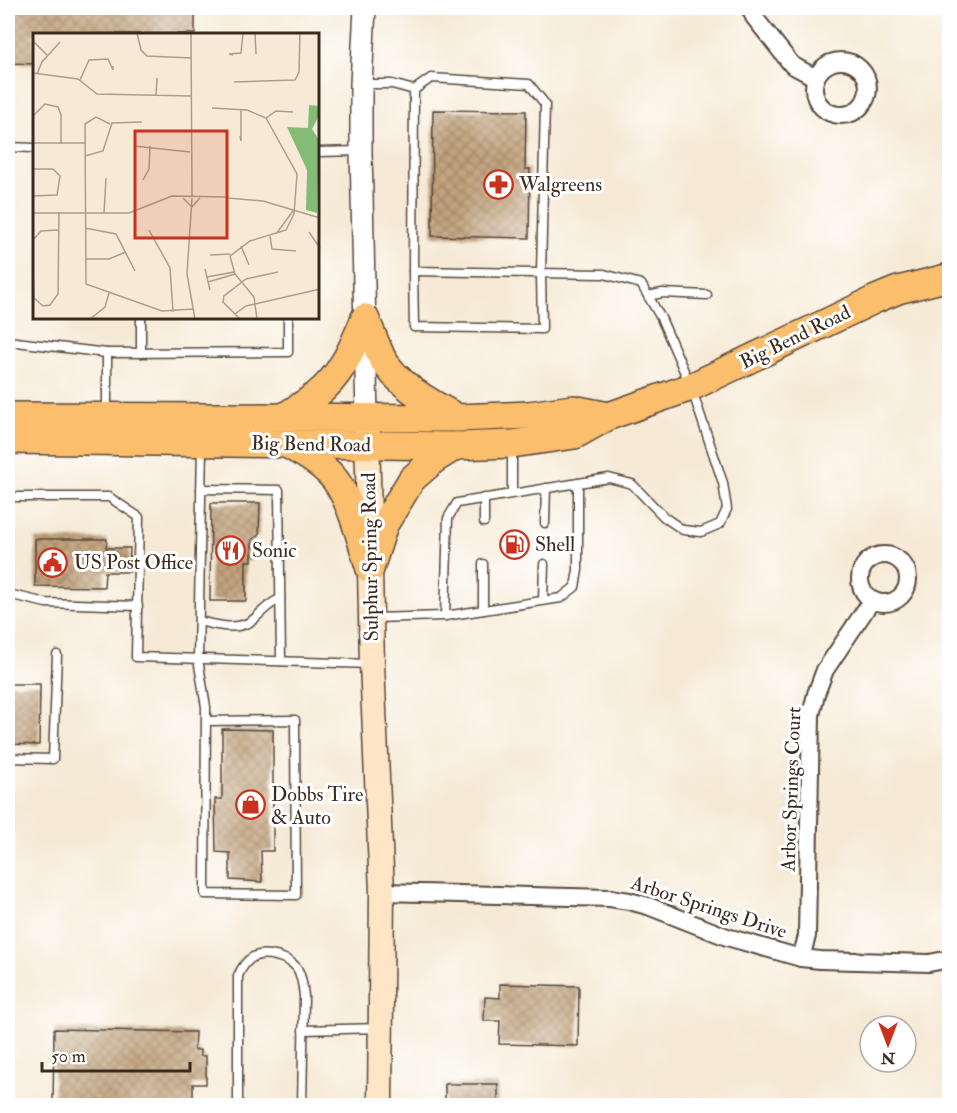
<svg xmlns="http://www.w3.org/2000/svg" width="957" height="1113" font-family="'IM FELL Double Pica',serif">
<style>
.building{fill:url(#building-cross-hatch)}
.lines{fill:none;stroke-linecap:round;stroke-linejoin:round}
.service-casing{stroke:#57473a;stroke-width:11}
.minor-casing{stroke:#57473a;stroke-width:20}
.tertiary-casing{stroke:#57473a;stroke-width:24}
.secondary-casing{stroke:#57473a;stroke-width:27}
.primary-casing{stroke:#57473a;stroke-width:30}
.service{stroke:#fff;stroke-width:8}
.minor{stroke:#fff;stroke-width:16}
.tertiary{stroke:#fff;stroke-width:21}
.secondary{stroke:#fde5c5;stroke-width:24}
.primary{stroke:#fabe6d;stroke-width:27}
.labels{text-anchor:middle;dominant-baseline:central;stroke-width:6;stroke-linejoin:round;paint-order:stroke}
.poi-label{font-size:20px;fill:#3b2a1e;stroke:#fff;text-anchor:start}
.street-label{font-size:20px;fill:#3b2a1e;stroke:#fff}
.inset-road{fill:none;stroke:#ab9d8c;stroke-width:1.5}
.view{fill:#c8321e;fill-opacity:0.15;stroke:#c8321e;stroke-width:3}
.inset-edge{fill:none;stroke:#3b2a1e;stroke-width:3}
</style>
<defs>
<pattern id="building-cross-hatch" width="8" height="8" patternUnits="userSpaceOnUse" patternTransform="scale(1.5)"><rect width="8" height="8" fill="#c2a37d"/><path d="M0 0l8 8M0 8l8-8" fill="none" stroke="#9f8566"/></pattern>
</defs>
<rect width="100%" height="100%" fill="#fff"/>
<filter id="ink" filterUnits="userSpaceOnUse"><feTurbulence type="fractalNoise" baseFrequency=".0167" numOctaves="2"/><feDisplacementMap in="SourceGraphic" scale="12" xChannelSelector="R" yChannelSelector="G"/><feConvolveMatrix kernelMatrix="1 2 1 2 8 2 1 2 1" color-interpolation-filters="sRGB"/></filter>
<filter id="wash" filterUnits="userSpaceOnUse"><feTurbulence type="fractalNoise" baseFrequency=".008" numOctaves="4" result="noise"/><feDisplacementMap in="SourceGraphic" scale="24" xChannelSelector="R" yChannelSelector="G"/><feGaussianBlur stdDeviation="1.35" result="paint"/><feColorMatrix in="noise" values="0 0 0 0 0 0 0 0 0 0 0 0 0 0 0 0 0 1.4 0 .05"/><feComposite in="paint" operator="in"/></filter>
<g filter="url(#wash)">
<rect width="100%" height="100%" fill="#f6ead6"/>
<g id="blocks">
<g class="building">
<path d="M 8,8 L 195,8 L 195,34 L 34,34 L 34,64 L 8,63 Z"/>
<path d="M 433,110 L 526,111 L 525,169 L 530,169 L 529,238 L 432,236 Z"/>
<path d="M 211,503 L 260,503 L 259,535 L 252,540 L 252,561 L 246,561 L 246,601 L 210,601 Z"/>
<path d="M 35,539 L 107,539 L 106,548 L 130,548 L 129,572 L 105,572 L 104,587 L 35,586 Z"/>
<path d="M 8,684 L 40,684 L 39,745 L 8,744 Z"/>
<path d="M 222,729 L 273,730 L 273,851 L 261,851 L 262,882 L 230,880 L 230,853 L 216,852 L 215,799 L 222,799 Z"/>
<path d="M 500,984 L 579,986 L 578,1046 L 499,1044 L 500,1021 L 484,1021 L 485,997 L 500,998 Z"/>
<path d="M 54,1029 L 195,1032 L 194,1050 L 200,1050 L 200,1056 L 206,1056 L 206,1084 L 193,1084 L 193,1106 L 53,1106 Z"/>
<rect x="445" y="1084" width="53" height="22"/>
</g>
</g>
</g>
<g filter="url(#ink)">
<use href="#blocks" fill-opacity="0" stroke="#57473a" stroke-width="1.5"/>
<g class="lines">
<defs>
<g id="service">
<path d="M 363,84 L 392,84 L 414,90 L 413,271 L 604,274 L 641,284 L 661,318 L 691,387 L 723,483 L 727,509 L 720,524 L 701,532 L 683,530 L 664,517 L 632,484 L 609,478 L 457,503 L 448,518 L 445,616"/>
<path d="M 8,147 L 34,148"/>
<path d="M 318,152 L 361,151"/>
<path d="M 413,271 L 414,327 L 542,329 L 541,273 L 545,104 L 529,84 L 431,78 L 414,90"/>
<path d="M 648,296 L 662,293 L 707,295"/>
<path d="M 8,341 L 107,353 L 288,352 L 288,318"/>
<path d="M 141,353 L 141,318"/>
<path d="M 107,413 L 107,353"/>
<path d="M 202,446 L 198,659 L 206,707 L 205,894 L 296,895 L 295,720 L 206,721"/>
<path d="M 512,449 L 512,493"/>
<path d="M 201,489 L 279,490 L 281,661"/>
<path d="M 8,497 L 109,497 L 139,517 L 136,657 L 371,664"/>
<path d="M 484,522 L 484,498"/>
<path d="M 545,523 L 546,488"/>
<path d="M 8,594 L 46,603 L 138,606"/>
<path d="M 543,600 L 544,564"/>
<path d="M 483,610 L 483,564"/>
<path d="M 373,618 L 445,616 L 561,598 L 575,587 L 578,570 L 578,483"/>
<path d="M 199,621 C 215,625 239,632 254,619 C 263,611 268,604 280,599"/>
<path d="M 8,758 L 53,759 L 57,655"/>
<path d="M 303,1030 L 380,1028"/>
<path d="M 238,1106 L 238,976 C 241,969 246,961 253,957 C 265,951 288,957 297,968 C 302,976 303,987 304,996 L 302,1106"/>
</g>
<g id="minor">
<path d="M 750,8 L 754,17 L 792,65 L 816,78"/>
<circle cx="841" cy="88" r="27"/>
<circle cx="884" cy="579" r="24"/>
<path d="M 382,892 L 610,898 L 629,901 L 648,906 L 727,937 L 801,958 L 820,960 L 929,963 L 950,959"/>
<path d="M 801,958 L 807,936 L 811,715 L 816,694 L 825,670 L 872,600"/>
</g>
<path id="tertiary" d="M 365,8 L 361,84 L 361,151 L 367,418"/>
<path id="secondary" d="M 367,427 L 372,664 L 382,892 L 380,1106"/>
<g id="primary">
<path d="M 365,318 C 371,331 376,345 382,358 C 398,386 430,402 456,417"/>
<path d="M 8,416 L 457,418 L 528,415 L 573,409 L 609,416"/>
<path d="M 284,417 C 294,410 305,404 315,396 C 341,377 353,347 365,318"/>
<path d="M 8,440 L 456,446 L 512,444 L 575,435 L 609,416 L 691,387 L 876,299 L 898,290 L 950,277"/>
<path d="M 286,444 C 301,452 316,460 328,472 C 349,490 361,542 370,569"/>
<path d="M 370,569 L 384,525 L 412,479 L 435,459 L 456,446"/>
</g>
</defs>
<use href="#service" class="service-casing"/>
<use href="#minor" class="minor-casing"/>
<use href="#tertiary" class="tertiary-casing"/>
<use href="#secondary" class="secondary-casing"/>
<use href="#primary" class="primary-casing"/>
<use href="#service" class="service"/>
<use href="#minor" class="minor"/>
<use href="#tertiary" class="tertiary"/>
<use href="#secondary" class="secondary"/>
<use href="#primary" class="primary"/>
</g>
</g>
<defs>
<symbol id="pharmacy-ring" viewBox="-11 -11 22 22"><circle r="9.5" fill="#fff" stroke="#c8321e" stroke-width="1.5"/><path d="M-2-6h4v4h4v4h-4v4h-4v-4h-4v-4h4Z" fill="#c8321e"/></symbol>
<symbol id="fuel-ring" viewBox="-11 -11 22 22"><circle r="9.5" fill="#fff" stroke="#c8321e" stroke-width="1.5"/><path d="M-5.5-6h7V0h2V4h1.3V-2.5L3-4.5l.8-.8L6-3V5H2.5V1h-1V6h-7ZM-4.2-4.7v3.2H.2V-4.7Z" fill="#c8321e"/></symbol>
<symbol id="restaurant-ring" viewBox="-11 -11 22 22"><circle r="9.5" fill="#fff" stroke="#c8321e" stroke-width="1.5"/><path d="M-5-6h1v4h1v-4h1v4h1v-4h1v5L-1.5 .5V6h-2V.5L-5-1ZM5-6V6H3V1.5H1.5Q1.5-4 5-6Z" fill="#c8321e"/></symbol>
<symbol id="civic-ring" viewBox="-11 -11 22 22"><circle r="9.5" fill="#fff" stroke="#c8321e" stroke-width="1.5"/><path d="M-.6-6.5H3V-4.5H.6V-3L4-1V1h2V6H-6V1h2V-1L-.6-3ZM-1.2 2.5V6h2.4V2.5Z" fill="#c8321e"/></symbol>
<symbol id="shop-ring" viewBox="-11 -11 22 22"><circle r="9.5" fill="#fff" stroke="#c8321e" stroke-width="1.5"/><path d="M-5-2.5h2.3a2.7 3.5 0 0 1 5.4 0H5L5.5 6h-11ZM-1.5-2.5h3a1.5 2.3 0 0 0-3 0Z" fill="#c8321e"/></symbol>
</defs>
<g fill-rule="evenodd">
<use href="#pharmacy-ring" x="482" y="168" width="33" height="33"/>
<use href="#fuel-ring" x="498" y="528" width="33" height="33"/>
<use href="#restaurant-ring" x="214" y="534" width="33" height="33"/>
<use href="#civic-ring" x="36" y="546" width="33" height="33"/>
<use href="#shop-ring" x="234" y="788" width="33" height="33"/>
</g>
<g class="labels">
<g class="poi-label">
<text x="519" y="184">Walgreens</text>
<text x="535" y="544">Shell</text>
<text x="252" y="550">Sonic</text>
<text x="74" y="562">US Post Office</text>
<text x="271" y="794">Dobbs Tire<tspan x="271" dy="23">&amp; Auto</tspan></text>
</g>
<g class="street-label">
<text transform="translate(795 337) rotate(-26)">Big Bend Road</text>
<text transform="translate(311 444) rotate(1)">Big Bend Road</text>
<text transform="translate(370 557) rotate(-91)">Sulphur Spring Road</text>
<text transform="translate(791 789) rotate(-88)">Arbor Springs Court</text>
<text transform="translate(709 907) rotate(18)">Arbor Springs Drive</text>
</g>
</g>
<g transform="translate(33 33)">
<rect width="286" height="286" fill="#f6ead6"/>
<path d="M 276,72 L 286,73 L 286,83 L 279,96 L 286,107 L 284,180 L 273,177 L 274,137 L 254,94 L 275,95 Z" fill="#84bb77"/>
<path class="inset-road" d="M 104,0 L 108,17 L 114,23 L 158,25M 158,0 L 159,163M 222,0 L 223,21M 0,8 L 14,22M 200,22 L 196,21 L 208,20 L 210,0M 0,40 L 45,46 L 64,61 L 158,63M 4,41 L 9,29 L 27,9M 47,47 L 56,27 L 75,26 L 80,37 L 80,33M 201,49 L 262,47 L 266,39 L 267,0M 123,62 L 124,45 L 124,50M 179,75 L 214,77 L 233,85 L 264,141 L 261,181 L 253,197 L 217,208 L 197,223 L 202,241 L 221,264 L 224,286M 0,83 L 12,71 L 25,74 L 28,82 L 28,111M 233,85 L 243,78 L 260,79M 77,91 L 63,84 L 52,91 L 53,251 L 129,278 L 160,276M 207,103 L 208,108 L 208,77M 0,110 L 52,110M 101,113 L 157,119M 52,123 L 70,118 L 79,90 L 109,89 L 104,89M 0,136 L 20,136 L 27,143 L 24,162 L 0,163M 110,147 L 116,136 L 117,113M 150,165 L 159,174 L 167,165M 159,165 L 154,241 L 162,286M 195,165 L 230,168 L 287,185M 0,180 L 96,180 L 139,163 L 196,164M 71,180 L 73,145M 52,195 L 83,201 L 102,238M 116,197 L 137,235 L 140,279M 276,199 L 287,215M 243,201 L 260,178M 237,203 L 239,216 L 263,218M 0,207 L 8,198 L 25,197M 208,213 L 216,232M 177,222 L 197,221M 52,226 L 76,226 L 93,219M 0,235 L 1,265 L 10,273 L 17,272 L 25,261 L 26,179M 172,236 L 177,257M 174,244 L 201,239M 175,249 L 202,241M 202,281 L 213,273 L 287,256M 57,286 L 72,274 L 76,260M 207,286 L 190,269 L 191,263 L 213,246 L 245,239"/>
<path class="view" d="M 102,98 L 194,98 L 194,205 L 102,205 Z"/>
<rect width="286" height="286" class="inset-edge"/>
</g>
<rect width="957" height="1113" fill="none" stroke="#fff" stroke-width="30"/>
<g transform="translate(888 1044) rotate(180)"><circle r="28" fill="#ffffff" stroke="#b1aaa5" stroke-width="1.5"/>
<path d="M0-4.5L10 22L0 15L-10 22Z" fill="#c8321e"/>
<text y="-9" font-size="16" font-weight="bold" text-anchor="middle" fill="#3b2a1e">N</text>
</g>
<path d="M42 1062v9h148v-9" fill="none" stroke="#3b2a1e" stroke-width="3"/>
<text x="51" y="1062" font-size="18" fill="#3b2a1e" stroke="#ffffff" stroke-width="4.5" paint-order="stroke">50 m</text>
</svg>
